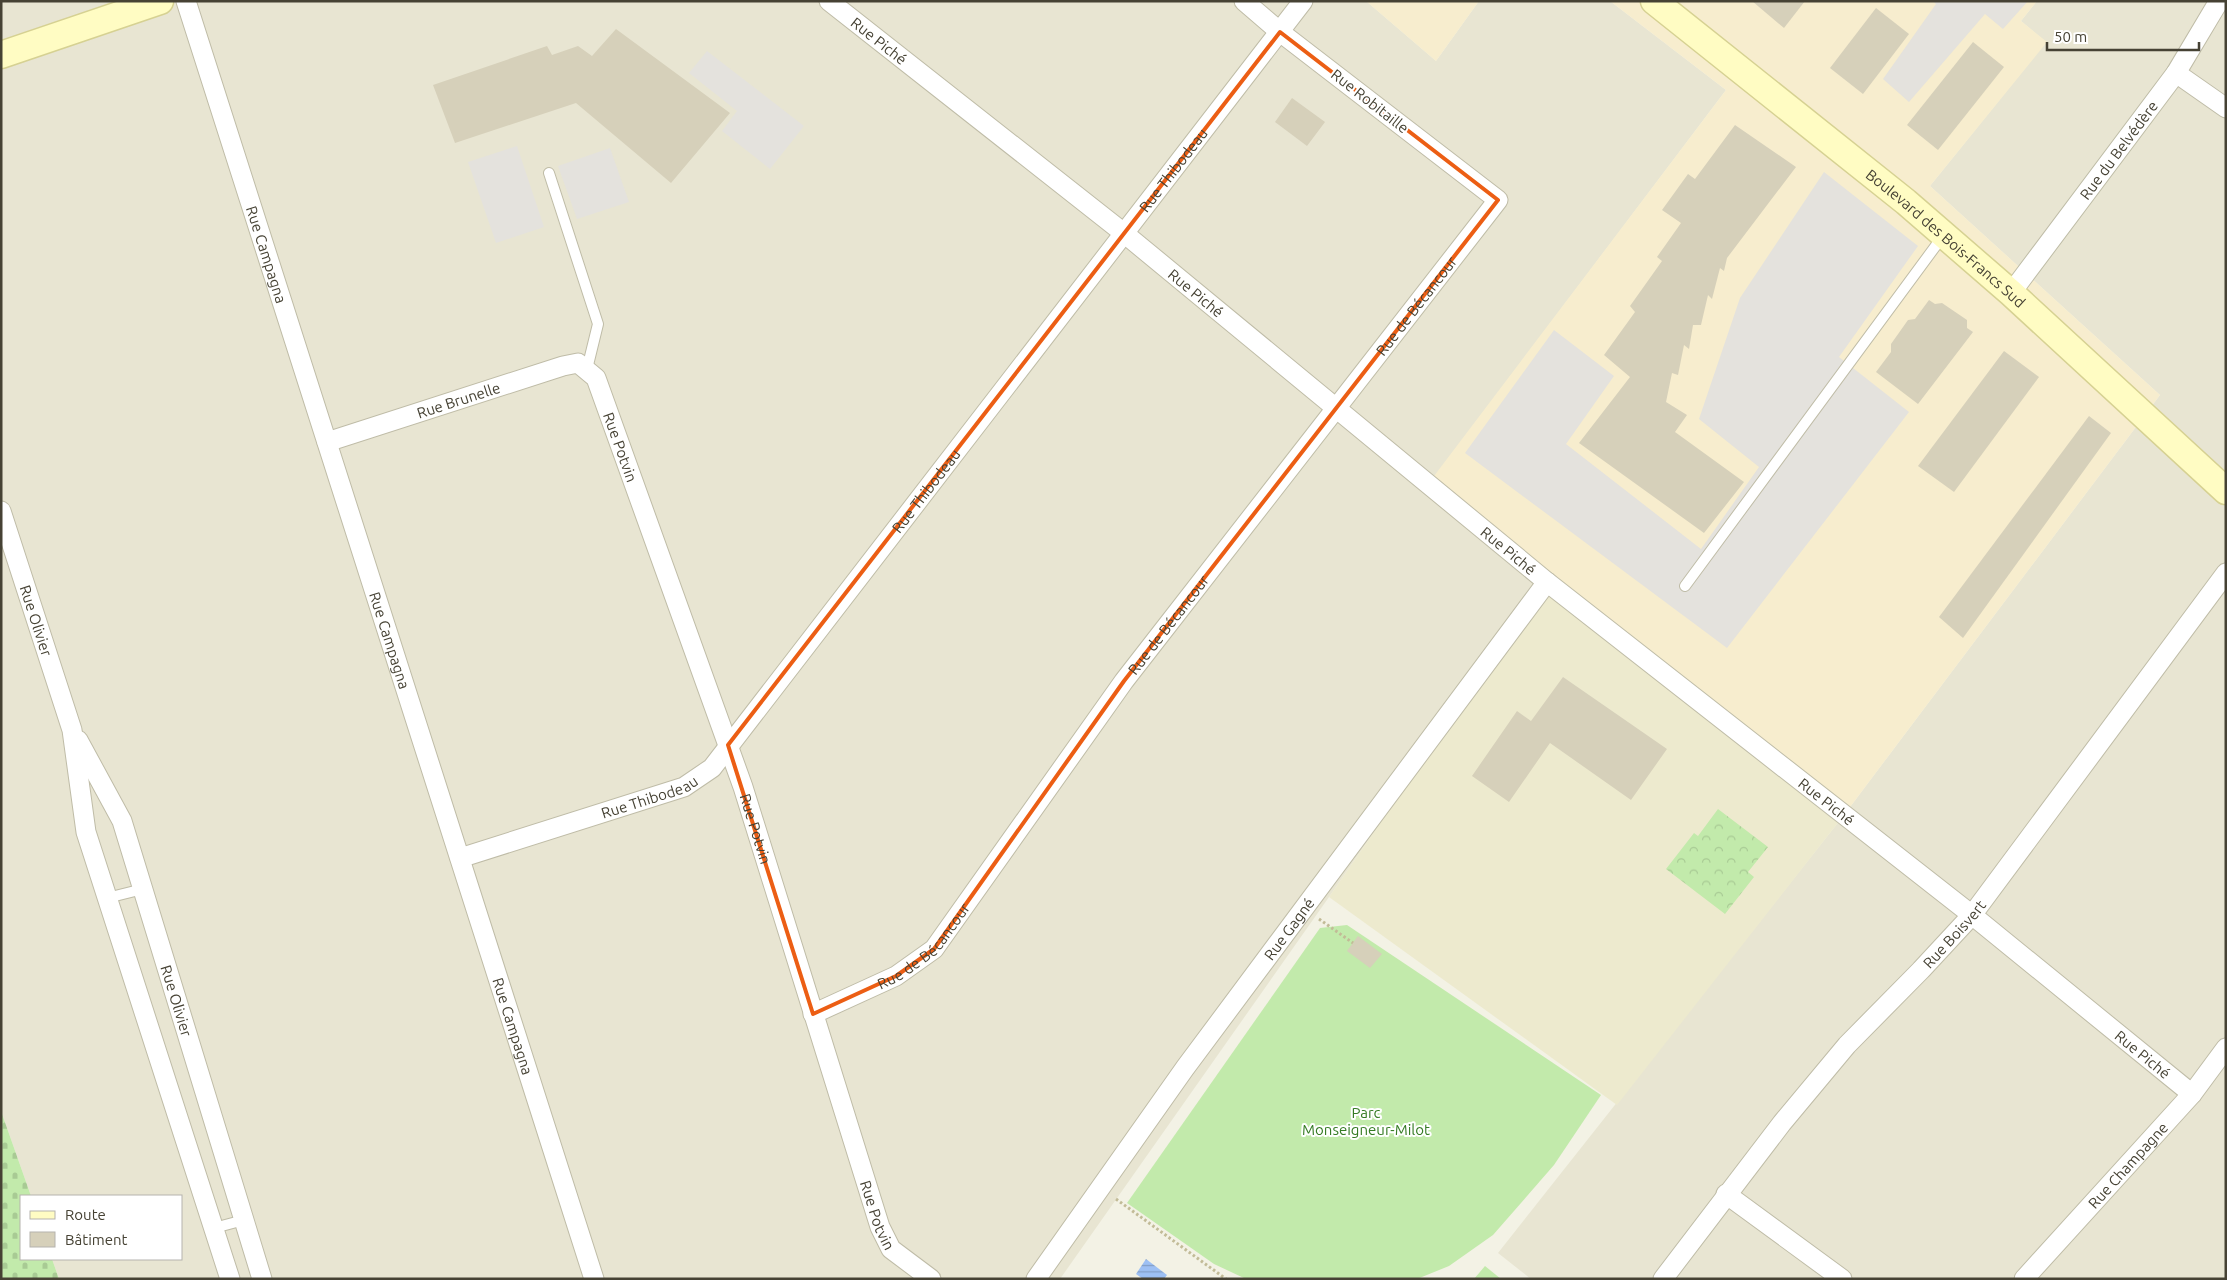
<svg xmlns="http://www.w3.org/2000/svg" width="2227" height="1280" font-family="Ubuntu,sans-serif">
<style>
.residential{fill:#e8e5d2}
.commercial{fill:#f7edce}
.education{fill:#edeace}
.forest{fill:url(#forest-crowns)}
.cemetery{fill:url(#cemetery-stones)}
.pitch{fill:#c2eaab}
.parking{fill:#e4e2dd}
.water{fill:url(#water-rules)}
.building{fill:#d6d0ba}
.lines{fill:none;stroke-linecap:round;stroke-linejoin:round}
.lane-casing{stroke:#bfbca7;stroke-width:12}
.street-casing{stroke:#bfbca7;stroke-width:21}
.secondary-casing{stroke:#d6d192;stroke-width:29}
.path{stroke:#c2bb97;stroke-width:3;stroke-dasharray:2.5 2.5;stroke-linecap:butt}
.lane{stroke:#fff;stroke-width:10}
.street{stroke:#fff;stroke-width:19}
.secondary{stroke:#fffcc3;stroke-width:26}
.marked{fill:none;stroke:#ec5e14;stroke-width:4;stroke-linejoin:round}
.labels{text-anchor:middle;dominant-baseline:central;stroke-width:4;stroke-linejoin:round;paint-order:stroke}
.street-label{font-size:15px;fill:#464234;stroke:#fff}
.park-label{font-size:15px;fill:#357b24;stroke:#fff}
</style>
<defs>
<pattern id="forest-crowns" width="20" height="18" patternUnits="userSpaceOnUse" patternTransform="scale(1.25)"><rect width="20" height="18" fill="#c2eaab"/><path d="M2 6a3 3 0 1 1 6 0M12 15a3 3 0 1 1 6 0" fill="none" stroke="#a8ca94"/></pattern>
<pattern id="cemetery-stones" width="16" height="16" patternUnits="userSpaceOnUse" patternTransform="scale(1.25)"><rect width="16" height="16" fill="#c2eaab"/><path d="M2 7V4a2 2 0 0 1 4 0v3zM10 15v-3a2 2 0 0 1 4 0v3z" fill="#a8ca94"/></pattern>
<pattern id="water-rules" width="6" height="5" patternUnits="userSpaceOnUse" patternTransform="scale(1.25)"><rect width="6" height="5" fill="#9dc0f4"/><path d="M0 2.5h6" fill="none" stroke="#829ec6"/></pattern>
</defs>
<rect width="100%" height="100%" fill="#f3f2e5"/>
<g class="residential">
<path d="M 1,1 L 1366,1 L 1436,61 L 1479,1 L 1610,1 L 1726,90 L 1429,484 L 1547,582 L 1329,897 L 1060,1279 L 59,1279 L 52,1259 L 181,1259 L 181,1196 L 31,1196 L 1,1111 Z"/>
<path d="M 2037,1 L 2226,1 L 2226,1279 L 1531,1279 L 1498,1253 L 1844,815 L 2160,395 L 1930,186 L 2046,42 L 2021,21 Z"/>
</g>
<g class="commercial">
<path d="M 1366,1 L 1479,1 L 1436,61 Z"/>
<path d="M 1610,1 L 2037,1 L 2021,21 L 2047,42 L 1930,186 L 2160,395 L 1844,815 L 1428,484 L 1726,90 Z"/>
</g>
<path class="education" d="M 1547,582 L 1844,815 L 1617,1105 L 1329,897 Z"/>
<path class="forest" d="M 1718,809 L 1768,847 L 1748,872 L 1754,877 L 1725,914 L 1666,869 L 1694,833 L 1698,836 Z"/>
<path class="cemetery" d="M 1,1111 L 31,1196 L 21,1196 L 21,1259 L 52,1259 L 59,1279 L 1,1279 Z"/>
<g class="pitch">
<path d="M 1347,925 L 1601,1095 L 1554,1165 L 1493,1235 L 1449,1266 L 1417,1279 L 1246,1279 L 1214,1264 L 1127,1203 L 1320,928 Z"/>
<path d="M 1485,1266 L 1501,1279 L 1474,1279 Z"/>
</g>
<g class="parking">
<path d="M 1933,1 L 2028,1 L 2003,29 L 1985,14 L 1909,102 L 1883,79 L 1936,4 Z"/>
<path d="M 707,51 L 804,126 L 770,169 L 722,131 L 737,111 L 689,73 Z"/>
<path d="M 517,146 L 544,227 L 496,243 L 468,162 Z"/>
<path d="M 610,148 L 629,202 L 577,219 L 558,166 Z"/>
<path d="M 1824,172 L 1918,246 L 1839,357 L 1909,412 L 1727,648 L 1465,453 L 1554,330 L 1614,376 L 1566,444 L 1701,549 L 1759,467 L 1699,419 L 1740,298 Z"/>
</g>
<path class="water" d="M 1146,1259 L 1167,1275 L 1164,1279 L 1143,1279 L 1136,1274 Z"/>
<g class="building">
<path d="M 1752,1 L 1805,1 L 1784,28 Z"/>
<path d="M 1876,8 L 1909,34 L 1863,94 L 1830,68 Z"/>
<path d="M 616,29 L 730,113 L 671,183 L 576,103 L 455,143 L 433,85 L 547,46 L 552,55 L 578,46 L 592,56 Z"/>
<path d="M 1973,42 L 2004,67 L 1938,150 L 1907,125 Z"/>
<path d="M 1292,98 L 1325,122 L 1307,146 L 1275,122 Z"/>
<path d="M 1735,125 L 1796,167 L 1727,258 L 1724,271 L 1720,268 L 1712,299 L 1708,295 L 1701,325 L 1693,325 L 1689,349 L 1684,345 L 1678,375 L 1672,373 L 1666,402 L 1687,415 L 1675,432 L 1744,482 L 1704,533 L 1579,443 L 1630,377 L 1604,355 L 1635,312 L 1630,306 L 1662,261 L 1657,257 L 1681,223 L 1662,210 L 1688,174 L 1695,179 Z"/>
<path d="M 1929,300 L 1935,304 L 1942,303 L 1967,320 L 1967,328 L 1973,332 L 1918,404 L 1876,372 L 1891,352 L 1891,344 L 1908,320 L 1915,319 Z"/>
<path d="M 2004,351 L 2039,377 L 1954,492 L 1918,466 Z"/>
<path d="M 2089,416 L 2111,433 L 1963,638 L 1939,617 Z"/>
<path d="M 1563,677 L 1667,749 L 1631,800 L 1550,743 L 1509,802 L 1472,776 L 1517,711 L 1531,721 Z"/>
<path d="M 1358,936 L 1382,954 L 1370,968 L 1347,951 Z"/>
</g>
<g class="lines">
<defs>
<g id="lane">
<path d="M 549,173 L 598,324 L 587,369"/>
<path d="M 1685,586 L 1943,236"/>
<path d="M 107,898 L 143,889"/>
<path d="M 214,1228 L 244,1220"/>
</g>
<g id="street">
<path id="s1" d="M 186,1 L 594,1279"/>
<path id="s2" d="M 829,1 L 1125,234 L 1547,582 L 1972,915 L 2192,1094"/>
<path d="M 2176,73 L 2226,108"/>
<path id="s3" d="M 2011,293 L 2176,73 L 2219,1"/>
<path id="s4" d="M 327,442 L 563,366 L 578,363 L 596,378 L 743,787 L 880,1227 L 891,1249 L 931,1279"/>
<path id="s5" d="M 1,511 L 72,730 L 86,832 L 230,1279"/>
<path id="s6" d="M 78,740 L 122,821 L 262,1279"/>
<path id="s7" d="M 460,858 L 684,787 L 712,768 L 1303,1"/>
<path id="s8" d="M 813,1014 L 896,976 L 934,949 L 1124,681 L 1498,200 L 1280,32 L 1244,1"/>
<path d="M 1726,1194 L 1842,1279"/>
<path id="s9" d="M 1036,1279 L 1185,1068 L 1547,582"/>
<path id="s10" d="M 1663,1279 L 1782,1123 L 1847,1045 L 1921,970 L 1972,915 L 2226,573"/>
<path id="s11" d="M 2024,1279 L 2192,1094 L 2226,1048"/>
</g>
<g id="secondary">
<path id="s12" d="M 1654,1 L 1906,202 L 2011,293 L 2226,491"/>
<path d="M 1,55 L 160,1"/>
</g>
</defs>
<use href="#lane" class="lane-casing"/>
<use href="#street" class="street-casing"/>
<use href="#secondary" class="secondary-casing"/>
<g class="path">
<path d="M 1319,919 L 1353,943"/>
<path d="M 1116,1199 L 1226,1279"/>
</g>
<use href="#lane" class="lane"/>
<use href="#street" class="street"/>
<use href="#secondary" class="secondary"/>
</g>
<path class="marked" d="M 1280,32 L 1498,200 L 1124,681 L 934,949 L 896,976 L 813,1014 L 728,745 Z"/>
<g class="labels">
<g class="street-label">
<text stroke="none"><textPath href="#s2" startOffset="64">Rue Piché</textPath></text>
<text transform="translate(1370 101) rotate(38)">Rue Robitaille</text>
<text stroke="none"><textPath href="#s3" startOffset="179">Rue du Belvédère</textPath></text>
<text stroke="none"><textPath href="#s7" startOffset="1024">Rue Thibodeau</textPath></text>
<text stroke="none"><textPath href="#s12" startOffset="376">Boulevard des Bois-Francs Sud</textPath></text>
<text stroke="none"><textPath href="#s1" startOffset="266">Rue Campagna</textPath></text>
<text stroke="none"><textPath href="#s2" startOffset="469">Rue Piché</textPath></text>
<text stroke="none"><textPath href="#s8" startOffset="942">Rue de Bécancour</textPath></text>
<text stroke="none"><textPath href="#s4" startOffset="138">Rue Brunelle</textPath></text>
<text stroke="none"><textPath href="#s4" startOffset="360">Rue Potvin</textPath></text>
<text stroke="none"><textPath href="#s7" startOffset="619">Rue Thibodeau</textPath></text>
<text stroke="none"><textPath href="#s2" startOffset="874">Rue Piché</textPath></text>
<text stroke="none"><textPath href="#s5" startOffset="115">Rue Olivier</textPath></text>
<text stroke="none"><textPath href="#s8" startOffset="538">Rue de Bécancour</textPath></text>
<text stroke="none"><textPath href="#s1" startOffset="671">Rue Campagna</textPath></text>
<text stroke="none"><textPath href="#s7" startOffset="199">Rue Thibodeau</textPath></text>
<text stroke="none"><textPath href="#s2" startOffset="1279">Rue Piché</textPath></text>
<text stroke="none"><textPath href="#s4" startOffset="765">Rue Potvin</textPath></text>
<text stroke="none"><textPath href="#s9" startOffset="432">Rue Gagné</textPath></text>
<text stroke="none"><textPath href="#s10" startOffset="452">Rue Boisvert</textPath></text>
<text stroke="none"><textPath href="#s8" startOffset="132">Rue de Bécancour</textPath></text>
<text stroke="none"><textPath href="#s6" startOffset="280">Rue Olivier</textPath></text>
<text stroke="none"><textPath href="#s1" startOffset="1076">Rue Campagna</textPath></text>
<text stroke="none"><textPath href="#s2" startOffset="1684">Rue Piché</textPath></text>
<text stroke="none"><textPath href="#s11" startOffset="154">Rue Champagne</textPath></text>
<text stroke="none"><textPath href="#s4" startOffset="1170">Rue Potvin</textPath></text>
</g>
<g class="park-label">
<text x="1366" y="1112">Parc<tspan x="1366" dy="17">Monseigneur-Milot</tspan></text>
</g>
</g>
<rect width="2227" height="1280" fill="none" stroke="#464234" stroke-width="5"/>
<rect x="20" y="1195" width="162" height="65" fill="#ffffff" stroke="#b5b3ae"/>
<rect x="30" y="1211" width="25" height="8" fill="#fffcc3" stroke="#b5b3ae"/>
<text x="65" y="1220" font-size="15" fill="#464234">Route</text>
<rect x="30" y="1232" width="25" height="15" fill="#d6d0ba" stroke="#b5b3ae"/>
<text x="65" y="1245" font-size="15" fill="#464234">Bâtiment</text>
<path d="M2047 42v8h152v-8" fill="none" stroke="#464234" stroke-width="2.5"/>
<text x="2054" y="42" font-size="15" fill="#464234" stroke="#ffffff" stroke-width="4" paint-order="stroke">50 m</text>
</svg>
